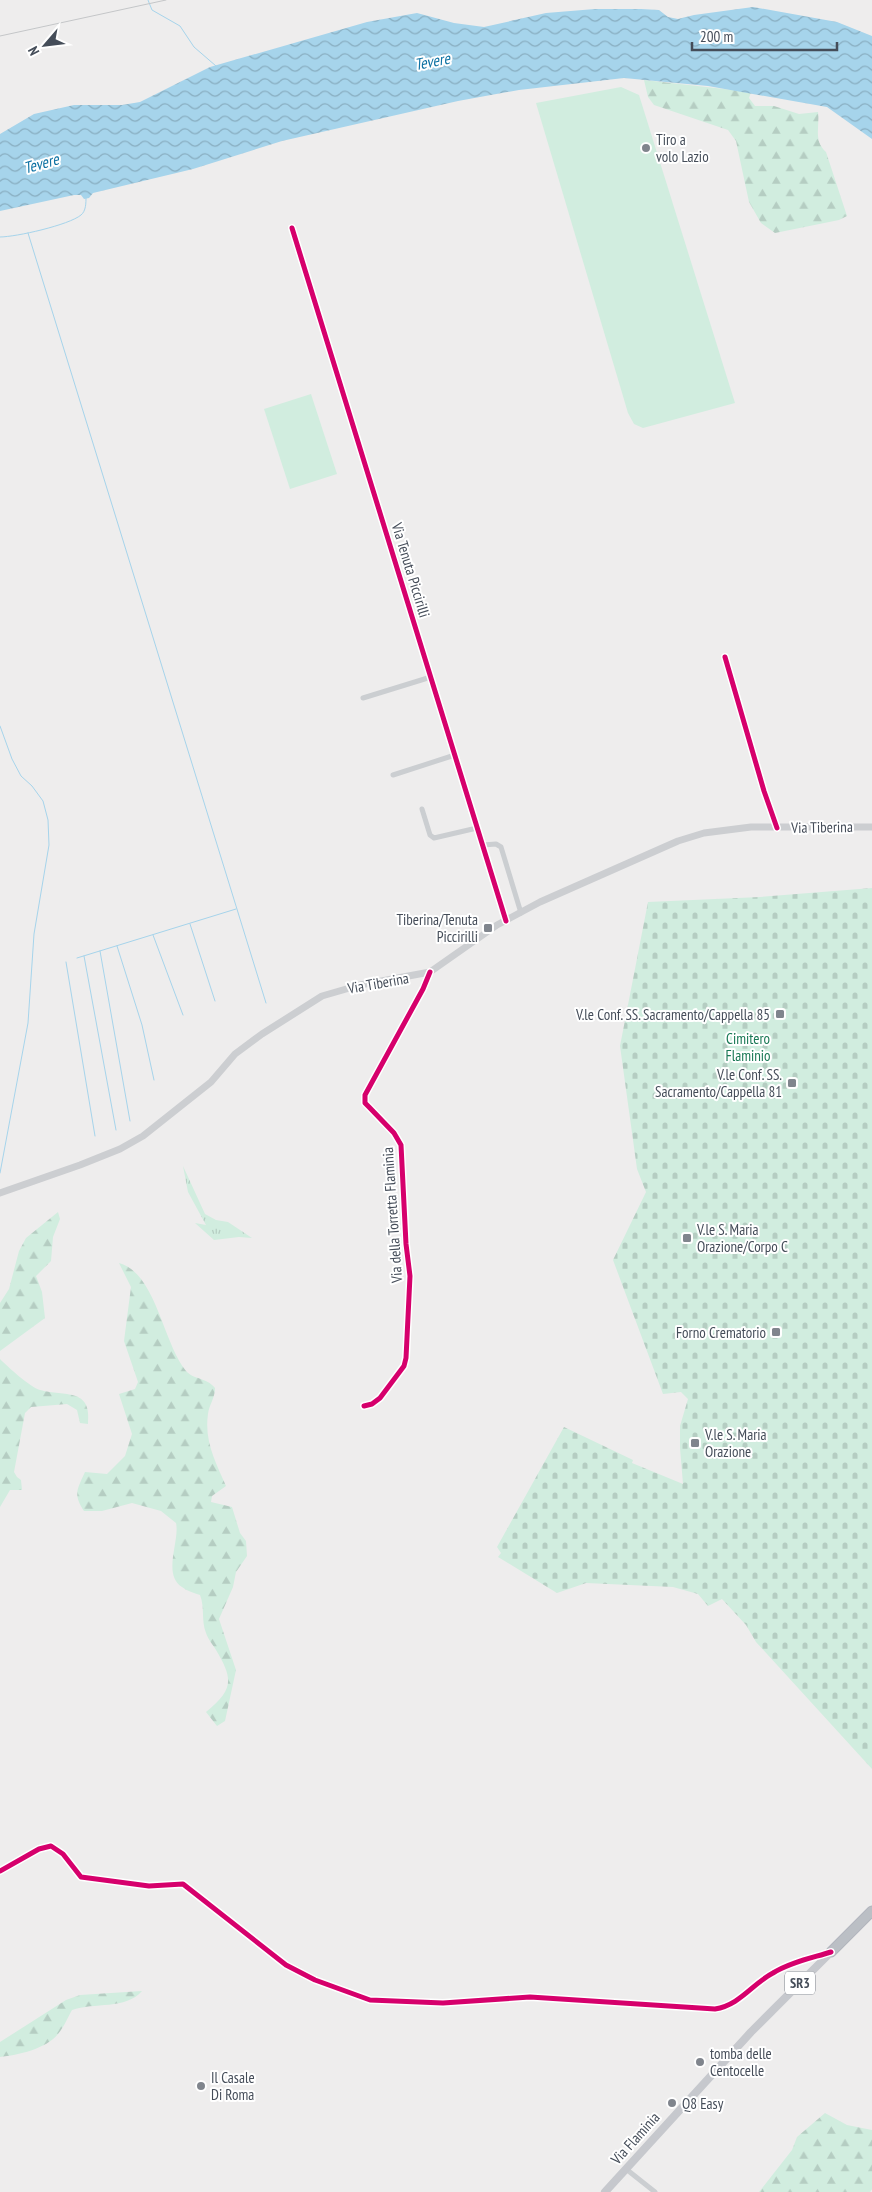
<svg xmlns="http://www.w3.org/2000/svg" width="872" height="2192" font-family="'PT Sans Narrow',sans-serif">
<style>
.grass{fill:url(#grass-tufts)}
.forest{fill:url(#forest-firs)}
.cemetery{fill:url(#cemetery-stones)}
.pitch{fill:#d1eddf}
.water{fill:url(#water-waves)}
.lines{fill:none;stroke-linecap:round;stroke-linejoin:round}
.stream{stroke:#a6d4eb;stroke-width:1}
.highway-casing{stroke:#b2b5bd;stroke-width:11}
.street{stroke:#cbced1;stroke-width:5}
.secondary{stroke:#ccced1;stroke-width:7}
.primary{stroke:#c6c8cd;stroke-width:8}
.highway{stroke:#bbbfc5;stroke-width:9}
.rail{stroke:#c4c6c8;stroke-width:1}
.cycleway-casing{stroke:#fff;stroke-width:8}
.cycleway{stroke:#d6006c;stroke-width:5}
.poi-dot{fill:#80858d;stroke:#fff;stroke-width:2}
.labels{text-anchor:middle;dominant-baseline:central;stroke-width:4;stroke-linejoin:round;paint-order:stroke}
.shield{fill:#fff;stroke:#7d828b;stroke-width:1}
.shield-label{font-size:14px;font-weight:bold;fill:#454d59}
.poi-label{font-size:15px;fill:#454d59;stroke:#fff;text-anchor:start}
.street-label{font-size:15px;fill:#454d59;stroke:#fff}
.park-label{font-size:15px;fill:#187854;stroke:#fff}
.water-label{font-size:16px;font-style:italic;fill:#0e72a3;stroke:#fff}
</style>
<defs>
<pattern id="grass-tufts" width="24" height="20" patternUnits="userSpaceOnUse" patternTransform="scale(1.25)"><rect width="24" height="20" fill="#d1eddf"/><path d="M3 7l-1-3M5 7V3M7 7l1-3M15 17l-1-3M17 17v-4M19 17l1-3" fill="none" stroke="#b5cdc2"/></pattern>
<pattern id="forest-firs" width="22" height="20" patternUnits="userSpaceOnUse" patternTransform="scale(1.25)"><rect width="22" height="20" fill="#d1eddf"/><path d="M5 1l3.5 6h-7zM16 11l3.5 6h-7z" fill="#b5cdc2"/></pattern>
<pattern id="cemetery-stones" width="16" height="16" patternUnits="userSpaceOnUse" patternTransform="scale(1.25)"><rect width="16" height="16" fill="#d1eddf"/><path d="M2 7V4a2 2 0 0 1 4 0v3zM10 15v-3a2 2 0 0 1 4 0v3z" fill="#b5cdc2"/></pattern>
<pattern id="water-waves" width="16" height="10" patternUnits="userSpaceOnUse" patternTransform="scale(1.25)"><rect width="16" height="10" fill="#a6d4eb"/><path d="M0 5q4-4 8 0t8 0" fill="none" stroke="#89aec1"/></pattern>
</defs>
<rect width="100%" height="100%" fill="#eeeded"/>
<path class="grass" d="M 183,1166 L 205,1214 L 216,1220 L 228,1222 L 252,1238 L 239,1237 L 214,1240 L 195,1223 L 206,1225 L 188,1192 Z"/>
<g class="forest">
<path d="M 644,80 L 751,92 L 749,98 L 755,106 L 774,106 L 799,114 L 818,112 C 820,126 813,141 826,152 L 847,216 L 839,220 L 775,233 L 761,223 L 749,202 L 736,141 L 728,130 L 654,105 L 648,97 Z"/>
<path d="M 58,1212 L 60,1219 L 53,1237 L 51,1261 L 36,1276 L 42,1292 L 45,1318 L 0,1351 L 0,1303 L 9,1289 L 19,1251 L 26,1238 Z"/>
<path d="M 119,1263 C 156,1273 163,1343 186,1371 C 194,1380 206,1377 215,1388 C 215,1398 209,1405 208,1414 C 204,1441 216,1463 226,1486 L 212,1496 L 211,1502 L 232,1507 L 240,1533 L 246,1541 L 247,1556 L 236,1572 L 233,1587 L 219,1619 L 236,1670 L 225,1721 L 217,1726 L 206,1712 C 233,1690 234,1680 216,1650 C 213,1645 208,1639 206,1633 C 201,1620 205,1608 200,1595 C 194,1593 187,1591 182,1587 C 162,1574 180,1541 176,1523 L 161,1511 L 132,1503 L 102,1511 L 84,1511 C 73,1494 77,1490 85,1472 L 107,1474 L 125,1456 L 132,1434 L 119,1394 L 135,1389 L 138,1382 L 124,1341 L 131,1287 Z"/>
<path d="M 0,1359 C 8,1367 30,1387 40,1390 C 65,1397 92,1387 88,1424 L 80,1423 L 77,1410 L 67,1404 L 31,1407 L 25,1413 L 14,1472 L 17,1477 L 21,1480 L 22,1490 L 10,1490 L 0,1507 Z"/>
<path d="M 142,1991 C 126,2010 94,2002 72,2010 C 68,2017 64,2027 58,2034 C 46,2049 18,2055 0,2057 L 0,2042 L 66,2000 L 80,1995 Z"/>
<path d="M 825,2113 L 847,2125 L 872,2130 L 872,2189 L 870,2192 L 759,2192 L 792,2150 L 797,2137 Z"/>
</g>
<path class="cemetery" d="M 872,888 L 872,1769 L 756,1642 L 746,1625 L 722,1599 L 708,1606 L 698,1594 L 673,1587 L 586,1583 L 557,1593 L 498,1557 L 501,1553 L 497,1547 L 564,1427 L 633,1460 L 632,1463 L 683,1484 L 680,1448 L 680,1426 L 688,1399 L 681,1392 L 663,1394 L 613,1260 L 646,1192 L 637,1169 L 620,1046 L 648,902 L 760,897 Z"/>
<g class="pitch">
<path d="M 621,87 L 639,95 L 735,403 L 643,428 L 634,424 L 628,413 L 536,103 Z"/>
<path d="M 311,394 L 337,474 L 290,489 L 264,409 Z"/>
</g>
<path class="water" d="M 753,7 L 837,22 L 872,36 L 872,139 L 827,107 L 708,86 L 624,78 L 519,90 L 458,101 L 282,141 L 193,169 L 93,193 L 89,198 L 84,199 L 81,195 L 74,195 L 0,211 L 0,134 L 34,114 L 74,105 L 122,105 L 140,102 L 210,67 L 367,22 L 417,13 L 454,23 L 484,27 L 546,13 L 595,9 L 641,9 L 659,10 L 668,17 L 678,19 L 694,15 Z"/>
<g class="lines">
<g class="stream">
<path d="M 148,0 L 152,10 L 180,26 L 194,47 L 216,66"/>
<path d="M 28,233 L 266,1003"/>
<path d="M 0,237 C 16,237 69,225 81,215 C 86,211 86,203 86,197"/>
<path d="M 0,726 L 12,759 L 21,776 L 32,786 L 43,801 L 48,820 L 49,845 L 34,934 L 28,1023 L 0,1173"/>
<path d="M 190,924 L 215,1001"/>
<path d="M 153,935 L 183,1015"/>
<path d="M 117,946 L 142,1025 L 154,1080"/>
<path d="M 100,951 L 130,1121"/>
<path d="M 84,956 L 116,1130"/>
<path d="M 77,958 L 236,909"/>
<path d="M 66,962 L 95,1136"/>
</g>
<defs>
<path id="highway" d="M 831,1952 L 872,1911"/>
</defs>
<use href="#highway" class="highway-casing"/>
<g class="street">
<path d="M 292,228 L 506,921"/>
<path d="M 725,657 L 764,791 L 777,828"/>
<path d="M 363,698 L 431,677"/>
<path d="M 393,775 L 455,755"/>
<path d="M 422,809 L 430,835 L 434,838 L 477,828"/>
<path d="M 483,845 L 496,844 L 501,847 L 521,913"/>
<path d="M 364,1406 L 372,1404 L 380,1398 L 404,1366 L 406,1358 L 410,1276 L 406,1244 L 401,1145 L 394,1133 L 369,1107 L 365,1103 L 365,1095 L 423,989 L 430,972"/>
<path d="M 0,1871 L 39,1849 L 51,1846 L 63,1854 L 81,1877 L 149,1886 L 183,1884 L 286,1965 L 315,1980 L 370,2000 L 443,2003 L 530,1997 L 715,2009 C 739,2005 751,1986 771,1974 C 789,1963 810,1958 830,1952"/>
<path d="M 626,2169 L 655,2192"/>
</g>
<path class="secondary" d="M 0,1193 L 80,1165 L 120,1149 L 143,1136 L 211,1082 L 235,1054 L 262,1034 L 322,996 L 360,985 L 430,972 L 497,925 L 540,902 L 678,841 L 704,833 L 751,827 L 872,827"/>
<path class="primary" d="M 605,2192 L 751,2032 L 831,1952"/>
<use href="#highway" class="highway"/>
<path class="rail" d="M 0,36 L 166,0"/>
<defs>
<g id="cycleway">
<path d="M 292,228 L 506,921"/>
<path d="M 725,657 L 764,791 L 777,828"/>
<path d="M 364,1406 L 372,1404 L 380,1398 L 404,1366 L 406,1358 L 410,1276 L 406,1244 L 401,1145 L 394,1133 L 369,1107 L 365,1103 L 365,1095 L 423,989 L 430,972"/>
<path d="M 0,1871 L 39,1849 L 51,1846 L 63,1854 L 81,1877 L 149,1886 L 183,1884 L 286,1965 L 315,1980 L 370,2000 L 443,2003 L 530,1997 L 715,2009 C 740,2005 752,1984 773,1973 C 791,1962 812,1958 831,1952"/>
</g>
</defs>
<use href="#cycleway" class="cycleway-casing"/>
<use href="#cycleway" class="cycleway"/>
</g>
<g class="poi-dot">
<circle cx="646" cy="148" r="5"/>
<rect x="483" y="923" width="10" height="10" rx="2.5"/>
<rect x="775" y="1009" width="10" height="10" rx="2.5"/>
<rect x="787" y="1078" width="10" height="10" rx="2.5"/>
<rect x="682" y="1233" width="10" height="10" rx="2.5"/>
<rect x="771" y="1327" width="10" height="10" rx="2.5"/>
<rect x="690" y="1438" width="10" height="10" rx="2.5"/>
<circle cx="700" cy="2062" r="5"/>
<circle cx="201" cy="2086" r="5"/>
<circle cx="672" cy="2103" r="5"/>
</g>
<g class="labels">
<rect class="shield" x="785" y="1971.5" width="30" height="23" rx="4"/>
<g class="shield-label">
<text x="800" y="1983">SR3</text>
</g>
<g class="poi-label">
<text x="656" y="139">Tiro a<tspan x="656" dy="17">volo Lazio</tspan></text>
<text x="478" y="919" text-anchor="end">Tiberina/Tenuta<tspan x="478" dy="17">Piccirilli</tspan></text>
<text x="770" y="1014" text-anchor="end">V.le Conf. SS. Sacramento/Cappella 85</text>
<text x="782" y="1074" text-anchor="end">V.le Conf. SS.<tspan x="782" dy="17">Sacramento/Cappella 81</tspan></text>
<text x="697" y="1229">V.le S. Maria<tspan x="697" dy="17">Orazione/Corpo C</tspan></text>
<text x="766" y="1332" text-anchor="end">Forno Crematorio</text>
<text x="705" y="1434">V.le S. Maria<tspan x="705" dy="17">Orazione</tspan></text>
<text x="710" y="2053">tomba delle<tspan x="710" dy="17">Centocelle</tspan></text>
<text x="211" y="2077">Il Casale<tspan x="211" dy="17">Di Roma</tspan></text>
<text x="682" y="2103">Q8 Easy</text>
</g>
<g class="street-label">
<text transform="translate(411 570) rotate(73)">Via Tenuta Piccirilli</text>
<text transform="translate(822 827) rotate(-1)">Via Tiberina</text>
<text transform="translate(378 983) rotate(-10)">Via Tiberina</text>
<text transform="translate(392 1215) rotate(-94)">Via della Torretta Flaminia</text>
<text transform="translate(635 2138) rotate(-48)">Via Flaminia</text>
</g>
<g class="park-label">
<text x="748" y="1038">Cimitero<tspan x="748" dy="17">Flaminio</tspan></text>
</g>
<g class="water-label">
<text transform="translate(432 61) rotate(-11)">Tevere</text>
<text transform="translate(41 163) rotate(-16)">Tevere</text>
</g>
</g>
<g transform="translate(45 45) rotate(242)" stroke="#ffffff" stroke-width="4" paint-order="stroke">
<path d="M0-4L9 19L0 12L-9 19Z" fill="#454d59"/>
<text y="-8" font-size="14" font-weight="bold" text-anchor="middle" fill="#454d59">N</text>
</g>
<path d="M692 42v8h145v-8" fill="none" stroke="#454d59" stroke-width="2.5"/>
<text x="700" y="42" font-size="15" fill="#454d59" stroke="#ffffff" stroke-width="4" paint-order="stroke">200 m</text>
</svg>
